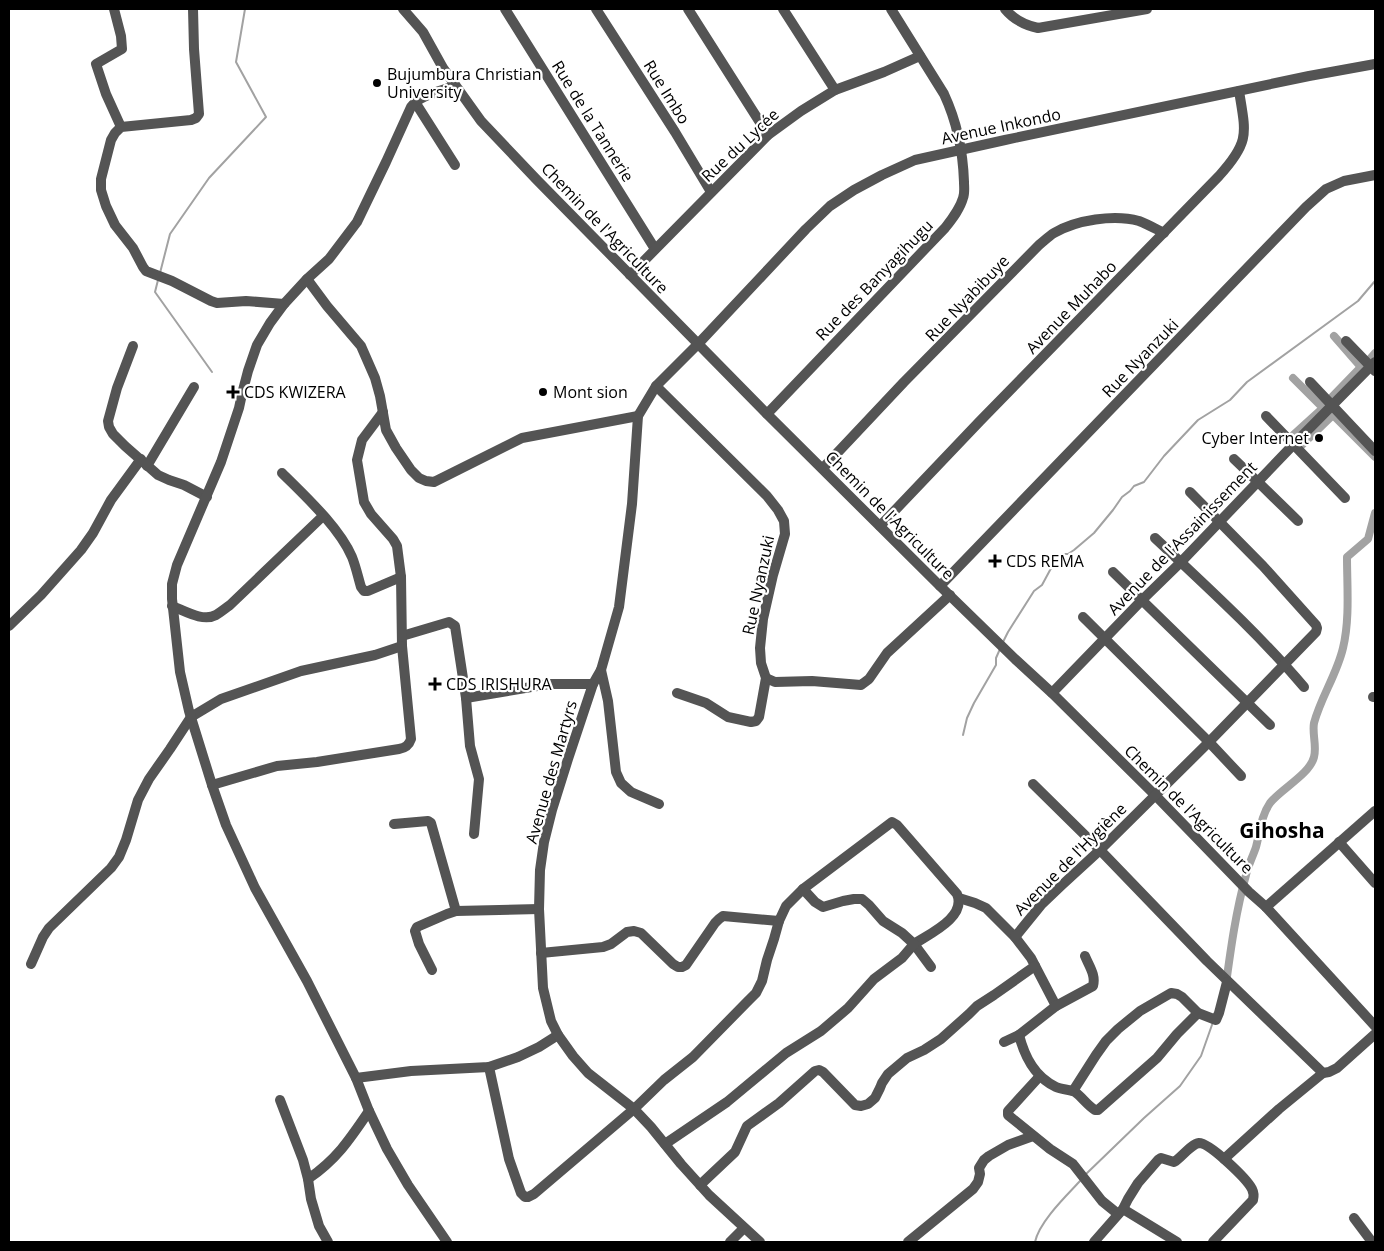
<svg xmlns="http://www.w3.org/2000/svg" width="1384" height="1251" font-family="'Open Sans',sans-serif">
<style>
.lines{fill:none;stroke-linecap:round;stroke-linejoin:round}
.stream{stroke:#a2a2a2;stroke-width:2}
.canal{stroke:#a2a2a2;stroke-width:8}
.minor{stroke:#545454;stroke-width:10}
.poi-dot{fill:#000;stroke:#fff;stroke-width:2}
.labels{text-anchor:middle;dominant-baseline:central;stroke-width:4.5;stroke-linejoin:round;paint-order:stroke}
.poi-label{font-size:16px;fill:#000;stroke:#fff;text-anchor:start}
.street-label{font-size:16px;fill:#000;stroke:#fff}
.district-label{font-size:21px;font-weight:bold;fill:#000;stroke:#fff}
</style>
<rect width="100%" height="100%" fill="#fff"/>
<g class="lines">
<g class="stream">
<path d="M 160,273 L 170,234 L 209,178 L 266,117 L 236,62 L 245,9"/>
<path d="M 158,280 L 155,292 L 212,372"/>
<path d="M 1003,642 L 1008,632 L 1034,591 L 1042,585 L 1056,559 L 1061,554 L 1068,554 L 1074,550 L 1094,533 L 1113,510 L 1122,497 L 1130,491 L 1134,486 L 1144,482 L 1164,456 L 1198,420 L 1230,400 L 1247,382 L 1358,301 L 1375,281"/>
<path d="M 963,735 L 967,718 L 974,703 L 996,665 L 996,658 L 1000,649"/>
<path d="M 1085,1175 L 1144,1118 L 1180,1086 L 1201,1056 L 1213,1022"/>
<path d="M 1035,1242 C 1039,1222 1066,1196 1080,1181"/>
</g>
<g class="canal">
<path d="M 1369,360 L 1375,353"/>
<path d="M 1330,399 L 1361,367 L 1334,336"/>
<path d="M 1290,438 L 1323,408 L 1293,378"/>
<path d="M 1301,446 L 1333,415 L 1375,457"/>
<path d="M 1226,984 C 1231,947 1236,911 1246,875 C 1248,866 1253,856 1256,847 C 1260,832 1261,816 1270,803 C 1281,789 1310,774 1314,757 C 1317,746 1312,734 1314,723 C 1321,697 1337,674 1343,648 C 1350,619 1347,586 1347,557 L 1368,539 L 1375,513"/>
</g>
<g class="minor">
<path d="M 114,9 L 121,36 L 122,49 L 96,64 L 106,94 L 121,127"/>
<path d="M 193,9 L 194,49 L 199,114 L 196,118 L 191,120 L 121,127 L 115,133 L 111,140 L 101,179 L 101,190 L 106,206 L 115,225 L 133,248 L 143,267 L 146,271 L 172,281 L 211,301 L 217,303 L 246,301 L 284,304"/>
<path d="M 403,9 L 423,32 L 443,68 L 481,121 L 537,180 L 767,414 L 940,586 L 1015,659 L 1052,693 L 1155,795 L 1249,892 L 1266,907 L 1375,1026"/>
<path d="M 505,9 L 655,249"/>
<path d="M 596,9 L 675,132 L 711,192"/>
<path d="M 688,9 L 768,135"/>
<path d="M 783,9 L 835,90"/>
<path d="M 1005,9 C 1014,20 1024,25 1038,28 L 1147,9"/>
<path d="M 415,102 L 455,165"/>
<path d="M 630,275 L 768,135 L 801,111 L 835,90 L 884,72 L 920,56"/>
<path d="M 307,279 L 327,306 L 361,346 L 375,378 L 380,396 L 386,430 L 396,448 L 411,470 L 419,478 L 426,481 L 434,482 L 522,438 L 638,416"/>
<path d="M 1346,341 L 1375,371"/>
<path d="M 133,346 L 117,388 L 108,421 L 109,427 L 113,434 L 125,446 L 158,475 L 169,480 L 184,485 L 207,497"/>
<path d="M 1310,382 L 1375,451"/>
<path d="M 656,386 L 767,496 L 778,510 L 784,521 L 785,534 L 773,575 L 763,619 L 760,648 L 761,663 L 766,678 L 759,717 L 756,721 L 751,722 L 728,717 L 706,703 L 677,693"/>
<path d="M 767,414 L 945,228 C 952,219 960,209 963,198 C 965,193 964,187 964,182 C 963,151 957,122 944,94 L 891,9"/>
<path d="M 1266,416 L 1345,498"/>
<path d="M 1234,459 L 1258,482 L 1298,521"/>
<path d="M 147,466 L 194,387"/>
<path d="M 823,468 L 904,382 L 1039,245 C 1044,241 1049,236 1054,233 C 1076,220 1114,214 1139,221 C 1147,224 1156,229 1164,233"/>
<path d="M 282,473 C 305,496 339,527 352,557 C 356,567 358,577 361,587 L 364,591 L 368,591 L 401,577"/>
<path d="M 880,526 L 980,421 L 1219,176 C 1250,142 1246,134 1239,91"/>
<path d="M 1155,538 C 1206,586 1258,633 1304,687"/>
<path d="M 1113,572 L 1270,725"/>
<path d="M 940,586 L 1306,207 L 1326,189 L 1344,181 L 1375,175"/>
<path d="M 172,606 C 185,611 203,622 216,615 C 221,612 226,608 230,605 L 323,516"/>
<path d="M 1083,617 L 1209,742 L 1241,776"/>
<path d="M 9,626 L 41,595 L 81,550 L 93,533 L 111,500 L 141,459"/>
<path d="M 402,636 L 449,622 L 455,626 L 466,698 L 470,746 L 479,779 L 474,834"/>
<path d="M 601,670 L 608,701 L 616,772 L 621,783 L 631,792 L 659,804"/>
<path d="M 766,678 L 775,682 L 812,681 L 861,685 L 869,679 L 887,653 L 950,595"/>
<path d="M 1052,693 L 1142,600 L 1181,562 L 1294,444 L 1375,362"/>
<path d="M 1373,697 L 1375,697"/>
<path d="M 466,698 L 549,684 L 593,684"/>
<path d="M 1033,784 L 1100,850 L 1207,961 L 1323,1073 L 1329,1072 L 1337,1068 L 1375,1034"/>
<path d="M 212,785 L 277,766 L 317,762 L 399,749 C 406,748 409,745 411,739 L 402,646 L 401,577 L 397,546 L 393,539 L 371,514 L 364,502 L 357,460 L 362,440 L 383,412"/>
<path d="M 394,824 L 428,821 L 431,823 L 456,911"/>
<path d="M 1339,842 L 1375,883"/>
<path d="M 959,898 L 975,903 L 986,908 L 1015,937 L 1031,958 L 1056,1006"/>
<path d="M 1266,907 L 1375,811"/>
<path d="M 1015,937 L 1041,905 L 1062,885 L 1100,850 L 1209,742 L 1316,632 L 1317,628 L 1316,625 L 1263,566 L 1190,492"/>
<path d="M 541,953 L 603,947 L 611,944 L 627,932 L 634,931 L 641,933 L 673,964 L 678,967 L 682,967 L 686,965 L 715,923 L 719,919 L 723,916 L 779,921"/>
<path d="M 31,964 L 43,937 L 49,928 L 111,868 L 119,857 L 126,840 L 138,800 L 149,779 L 170,749 L 191,717 L 221,699 L 301,671 L 375,655 L 402,646"/>
<path d="M 432,970 L 419,944 L 415,931 L 417,927 L 447,914 L 456,911 L 539,909"/>
<path d="M 1019,1035 L 1056,1006 L 1093,986 C 1096,975 1089,966 1085,956"/>
<path d="M 1004,1042 L 1019,1035 C 1025,1058 1035,1077 1056,1087 C 1062,1090 1070,1089 1075,1092 C 1082,1097 1087,1105 1095,1110 L 1098,1110 L 1157,1058 L 1177,1034 L 1198,1013"/>
<path d="M 489,1067 L 509,1159 L 521,1193 L 525,1197 L 528,1197 L 534,1194 L 634,1109 L 664,1080 L 693,1057 L 747,1002 L 756,993 L 762,981 L 767,960 L 774,939 L 779,921 L 786,906 L 803,889 L 892,822 L 897,825 L 957,894 C 967,917 929,934 914,944 L 931,967"/>
<path d="M 1039,1077 L 1008,1111 L 1008,1115 L 1050,1149 L 1073,1164 L 1102,1201 L 1118,1214"/>
<path d="M 356,1078 L 411,1071 L 489,1067 L 518,1057 L 539,1047 L 558,1035"/>
<path d="M 1073,1091 L 1096,1055 L 1106,1041 L 1118,1029 L 1140,1011 L 1171,993 L 1177,994 L 1182,997 L 1198,1013 L 1216,1020 L 1219,1013 L 1227,982"/>
<path d="M 280,1100 L 303,1160 L 308,1179 L 311,1199 L 319,1226 L 328,1242"/>
<path d="M 665,1144 L 727,1102 L 786,1053 L 821,1031 L 848,1008 L 874,979 L 902,958 L 914,944 L 902,933 L 883,921 L 869,905 L 862,899 L 854,899 L 843,901 L 823,907 L 815,902 L 803,889"/>
<path d="M 1224,1159 L 1279,1109 L 1323,1073"/>
<path d="M 308,1179 C 337,1159 350,1139 369,1111"/>
<path d="M 700,1185 L 735,1152 L 747,1126 L 779,1103 L 815,1071 L 819,1070 L 823,1072 L 855,1105 L 861,1106 L 868,1104 L 875,1098 L 880,1088 L 882,1083 L 888,1074 L 907,1058 L 924,1050 L 941,1039 L 969,1014 L 977,1006 L 994,995 L 1035,966"/>
<path d="M 1123,1209 L 1177,1242"/>
<path d="M 1354,1218 L 1372,1242"/>
<path d="M 447,1242 L 408,1185 L 387,1149 L 369,1111 L 356,1078 L 307,981 L 255,888 L 226,825 L 212,785 L 189,711 L 180,672 L 172,599 L 172,584 L 177,565 L 221,462 L 239,408 L 242,394 L 248,371 L 257,345 L 270,323 L 284,304 L 307,279 L 329,259 L 357,222 L 386,162 L 411,107 C 420,95 441,91 455,86"/>
<path d="M 730,1242 L 744,1228"/>
<path d="M 760,1242 L 709,1195 L 681,1164 L 651,1127 L 634,1109 L 588,1073 L 573,1056 L 558,1035 L 551,1021 L 543,988 L 539,909 L 540,870 L 544,842 L 552,810 L 568,759 L 593,684 L 601,670 L 619,607 L 632,504 L 638,416 L 656,386 L 698,344 L 806,229 L 830,206 L 854,190 L 882,175 L 915,160 L 1005,140 L 1309,76 L 1375,64"/>
<path d="M 908,1242 L 973,1189 L 978,1182 L 980,1174 L 979,1168 L 984,1160 L 989,1156 L 1008,1145 L 1033,1136"/>
<path d="M 1094,1242 L 1123,1209 L 1128,1199 L 1138,1183 L 1158,1160 L 1161,1158 L 1174,1162 C 1181,1158 1191,1144 1199,1143 C 1210,1143 1247,1179 1252,1189 C 1254,1193 1254,1196 1253,1200 L 1213,1242"/>
</g>
</g>
<g class="poi-dot">
<circle cx="377" cy="83" r="5"/>
<path d="M230.5 384.5h5v5h5v5h-5v5h-5v-5h-5v-5h5z"/>
<circle cx="543" cy="392" r="5"/>
<circle cx="1319" cy="438" r="5"/>
<path d="M992.5 553.5h5v5h5v5h-5v5h-5v-5h-5v-5h5z"/>
<path d="M432.5 676.5h5v5h5v5h-5v5h-5v-5h-5v-5h5z"/>
</g>
<g class="labels">
<g class="poi-label">
<text x="387" y="74">Bujumbura Christian<tspan x="387" dy="18">University</tspan></text>
<text x="244" y="392">CDS KWIZERA</text>
<text x="553" y="392">Mont sion</text>
<text x="1309" y="438" text-anchor="end">Cyber Internet</text>
<text x="1006" y="561">CDS REMA</text>
<text x="446" y="684">CDS IRISHURA</text>
</g>
<g class="street-label">
<text transform="translate(667 92) rotate(58)">Rue Imbo</text>
<text transform="translate(593 121) rotate(58)">Rue de la Tannerie</text>
<text transform="translate(1001 126) rotate(-12)">Avenue Inkondo</text>
<text transform="translate(740 145) rotate(-43)">Rue du Lycée</text>
<text transform="translate(605 228) rotate(46)">Chemin de l'Agriculture</text>
<text transform="translate(874 280) rotate(-46)">Rue des Banyagihugu</text>
<text transform="translate(967 298) rotate(-46)">Rue Nyabibuye</text>
<text transform="translate(1071 307) rotate(-46)">Avenue Muhabo</text>
<text transform="translate(1140 358) rotate(-46)">Rue Nyanzuki</text>
<text transform="translate(890 515) rotate(45)">Chemin de l'Agriculture</text>
<text transform="translate(1182 538) rotate(-46)">Avenue de l'Assainissement</text>
<text transform="translate(758 585) rotate(-78)">Rue Nyanzuki</text>
<text transform="translate(551 772) rotate(-74)">Avenue des Martyrs</text>
<text transform="translate(1189 809) rotate(45)">Chemin de l'Agriculture</text>
<text transform="translate(1070 859) rotate(-45)">Avenue de l'Hygiène</text>
</g>
<g class="district-label">
<text x="1282" y="830">Gihosha</text>
</g>
</g>
<rect width="1384" height="1251" fill="none" stroke="#000000" stroke-width="20"/>
</svg>
